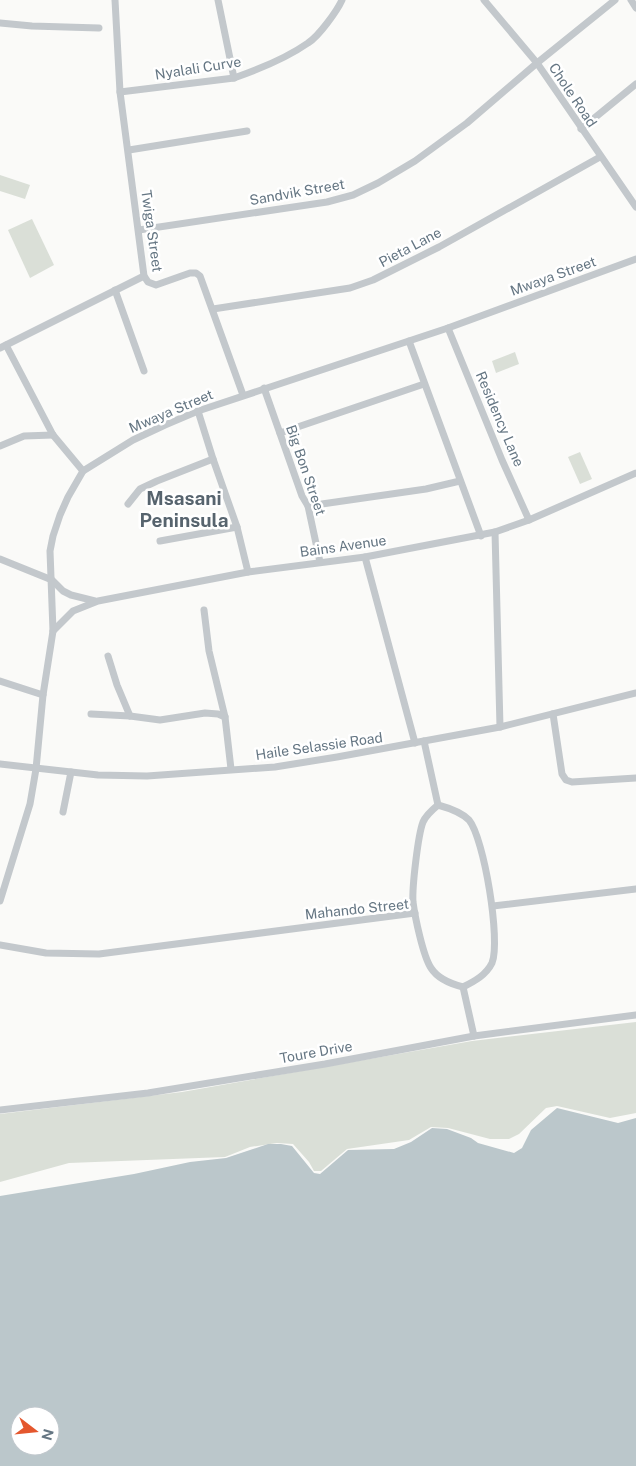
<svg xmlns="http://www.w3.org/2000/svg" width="636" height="1466" font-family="'Public Sans',sans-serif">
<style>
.green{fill:#dadfd7}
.water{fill:#bbc7cb;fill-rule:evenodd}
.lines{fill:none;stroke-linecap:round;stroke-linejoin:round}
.minor{stroke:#c3c8cc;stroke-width:7}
.labels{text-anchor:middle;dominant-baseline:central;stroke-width:5;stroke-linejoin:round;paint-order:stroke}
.street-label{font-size:14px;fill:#657683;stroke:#fff}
.district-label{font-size:19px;font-weight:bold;fill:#57646e;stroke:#fff}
</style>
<rect width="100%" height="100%" fill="#fafaf8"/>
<g class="green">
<path d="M 0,175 L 30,185 L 25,199 L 0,191 Z"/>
<path d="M 32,219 L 54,265 L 30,278 L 8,230 Z"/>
<path d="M 515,352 L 519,364 L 496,373 L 492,361 Z"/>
<path d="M 580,452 L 592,479 L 580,484 L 568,457 Z"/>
<path d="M 636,1022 L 636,1113 L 610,1118 L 557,1106 L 546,1108 L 519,1134 L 509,1139 L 490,1139 L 448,1128 L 431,1127 L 409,1140 L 347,1149 L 321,1171 L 314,1171 L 309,1162 L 293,1144 L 277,1143 L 250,1147 L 225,1157 L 69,1163 L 0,1182 L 0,1114 L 182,1092 L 472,1041 Z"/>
</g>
<path class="water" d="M 557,1108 L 618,1123 L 636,1118 L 636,1466 L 0,1466 L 0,1196 L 134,1174 L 190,1162 L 226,1158 L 268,1144 L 281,1144 L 292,1146 L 314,1173 L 320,1174 L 348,1150 L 394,1149 L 411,1142 L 432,1128 L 447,1129 L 471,1138 L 478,1143 L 514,1153 L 522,1148 L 531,1130 ZM 20,1416 L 50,1416 L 50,1446 L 20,1446 Z"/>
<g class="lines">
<g class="minor">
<path d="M 115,0 L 120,92 L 144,276 L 148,282 L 156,285 L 190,273 L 196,273 L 200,276 L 243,395"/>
<path d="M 218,0 L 234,78"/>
<path d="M 484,0 L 537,63 L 636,207"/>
<path d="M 631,0 L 636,8"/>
<path d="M 0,23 L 32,26 L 99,28"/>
<path d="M 120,92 L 234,78 C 257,70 288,57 308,43 C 319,36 337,11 342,0"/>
<path d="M 581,129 L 636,84"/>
<path d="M 129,150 L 247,131"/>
<path d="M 139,230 L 327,202 L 353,195 L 378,183 L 415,161 L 467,123 L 537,63 L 615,0"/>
<path d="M 115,290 L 144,371"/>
<path d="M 213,309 L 350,288 L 373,280 L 439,247 L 600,157"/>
<path d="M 448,328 L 502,460 L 529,520"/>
<path d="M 409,341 L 481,536"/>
<path d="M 6,345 L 53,435 L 83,471"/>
<path d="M 0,348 L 144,276"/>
<path d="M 264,388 L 302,496 L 308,506 L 320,562"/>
<path d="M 198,411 L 213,459 L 237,527 L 248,572"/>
<path d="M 280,433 L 424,384"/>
<path d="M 0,446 L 24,436 L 53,435"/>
<path d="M 128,504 L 140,489 L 157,481 L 213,459"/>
<path d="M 308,506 L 426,489 L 460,481"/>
<path d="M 495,532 L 500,727"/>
<path d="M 160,541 L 237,527"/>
<path d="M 365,557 L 415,743"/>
<path d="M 0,559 L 52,580 L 63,591 L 71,595 L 95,601"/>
<path d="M 204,610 L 209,651 L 225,717 L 231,769"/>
<path d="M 53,631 L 73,611 L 98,601 L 248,572 L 365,557 L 495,532 L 529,520 L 636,473"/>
<path d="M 108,656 L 117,685 L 130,716"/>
<path d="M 0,681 L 43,695"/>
<path d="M 91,714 L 130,716 L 160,720 L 205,713 L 218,714 L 225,717"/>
<path d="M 553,714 L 562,774 L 566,780 L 572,782 L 636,778"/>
<path d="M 424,741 L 438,805"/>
<path d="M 0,764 L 98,775 L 147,776 L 275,767 L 337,757 L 500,727 L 636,693"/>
<path d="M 438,805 C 449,808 461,812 469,820 C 484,838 501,941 492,963 C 486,975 475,981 463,987 C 451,984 438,979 431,968 C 423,956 415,917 413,902 C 412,887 418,835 423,822 C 426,815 432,810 438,805 Z"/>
<path d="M 63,812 L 71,772"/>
<path d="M 0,901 L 30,804 L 36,769 L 43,695 L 53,631 L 50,551 L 53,536 L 60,515 L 68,497 L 83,471 L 133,440 L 165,425 L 198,411 L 448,328 L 636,259"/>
<path d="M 493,906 L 636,889"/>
<path d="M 0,945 L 46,953 L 99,954 L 415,913"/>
<path d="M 463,987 L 474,1036"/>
<path d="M 0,1110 L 148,1093 L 325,1064 L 474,1036 L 636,1015"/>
</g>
</g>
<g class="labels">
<g class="street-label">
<text transform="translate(198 68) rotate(-9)">Nyalali Curve</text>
<text transform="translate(573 95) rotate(56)">Chole Road</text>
<text transform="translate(297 192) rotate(-10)">Sandvik Street</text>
<text transform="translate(152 231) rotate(82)">Twiga Street</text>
<text transform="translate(410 247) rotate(-28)">Pieta Lane</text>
<text transform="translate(553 276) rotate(-20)">Mwaya Street</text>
<text transform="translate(171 411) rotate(-23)">Mwaya Street</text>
<text transform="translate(500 419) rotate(67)">Residency Lane</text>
<text transform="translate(306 470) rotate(71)">Big Bon Street</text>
<text transform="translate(343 546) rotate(-8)">Bains Avenue</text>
<text transform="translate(319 746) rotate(-8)">Haile Selassie Road</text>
<text transform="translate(357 909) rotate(-6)">Mahando Street</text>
<text transform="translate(316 1052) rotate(-10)">Toure Drive</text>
</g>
<g class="district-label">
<text x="184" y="498">Msasani<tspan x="184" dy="22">Peninsula</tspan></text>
</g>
</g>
<g transform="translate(35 1431) rotate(106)"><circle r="24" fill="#ffffff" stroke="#c1c8cd"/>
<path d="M0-4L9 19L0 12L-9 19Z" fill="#e4572e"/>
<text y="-8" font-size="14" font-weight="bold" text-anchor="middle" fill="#657683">N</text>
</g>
</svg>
